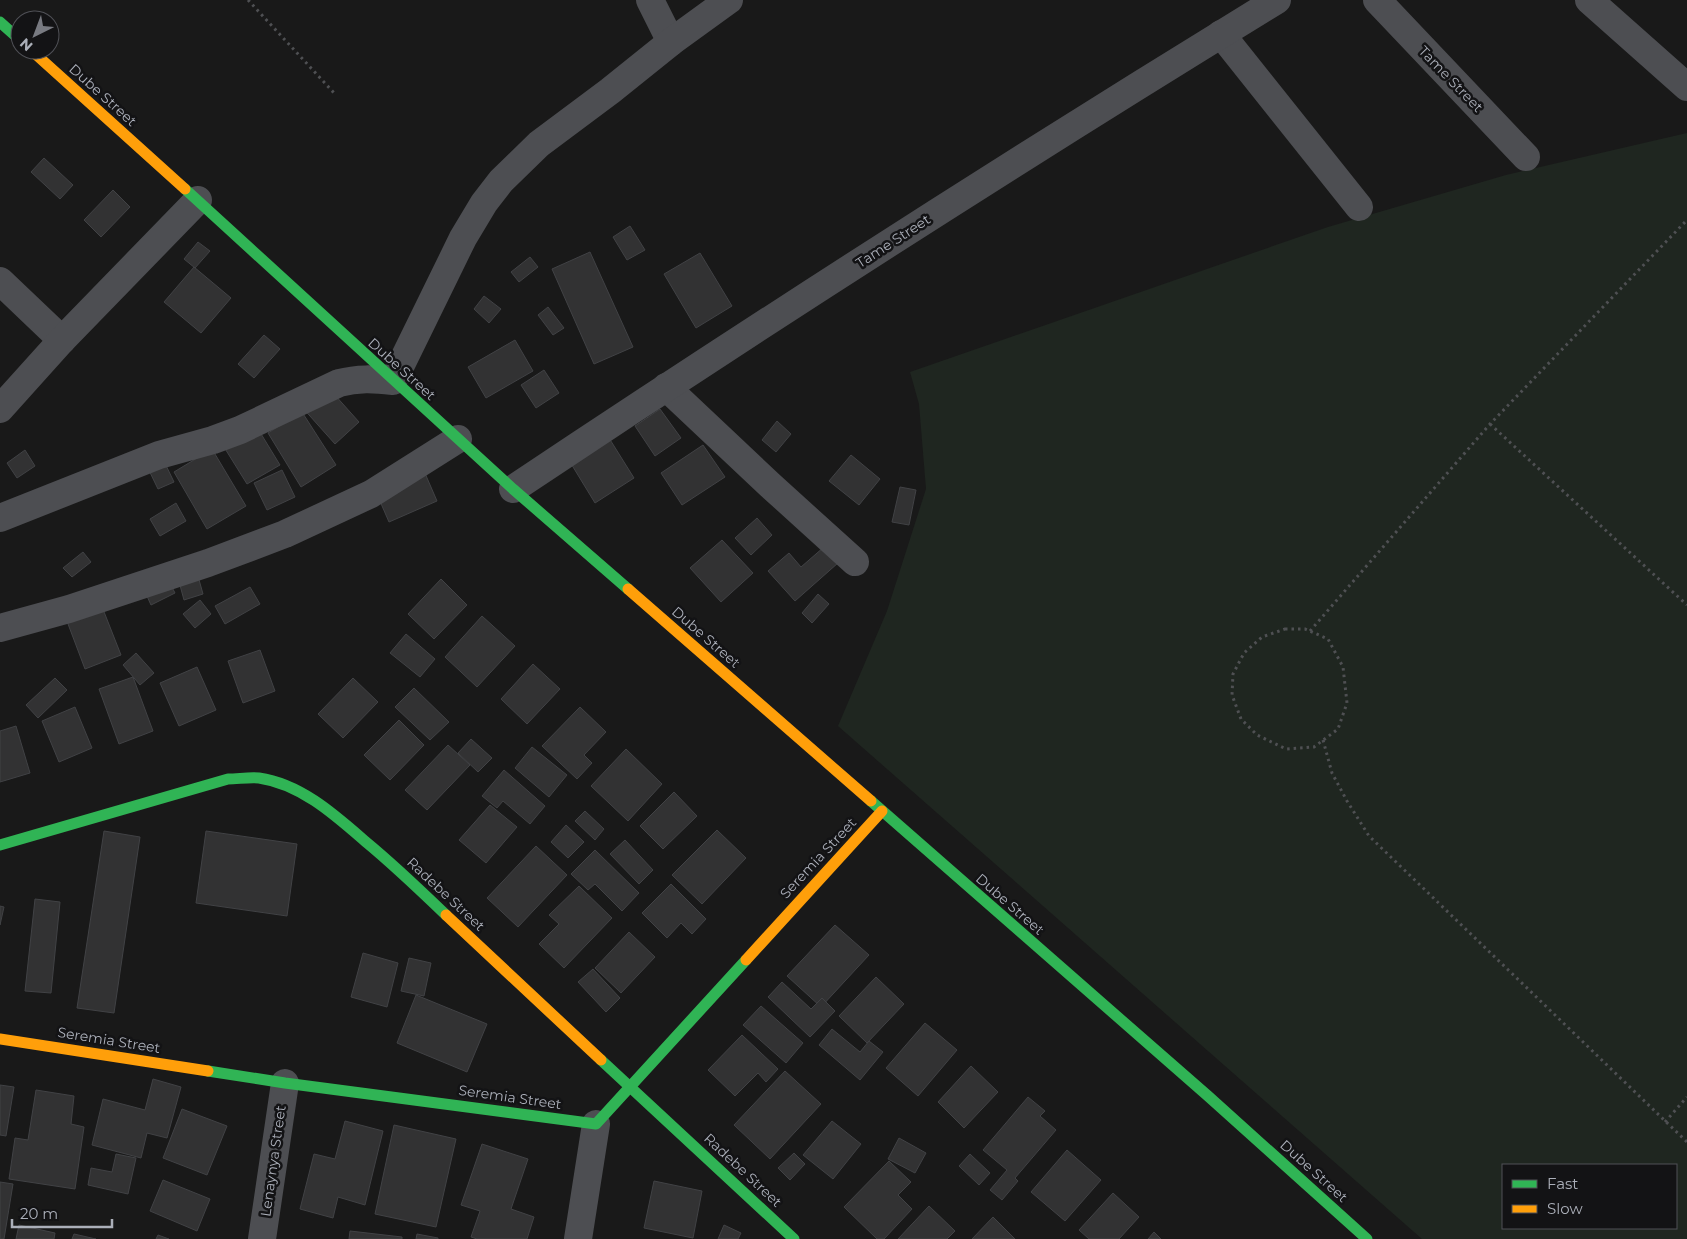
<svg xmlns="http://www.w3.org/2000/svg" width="1687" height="1239" font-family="Montserrat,sans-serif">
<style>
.green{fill:#1f2620;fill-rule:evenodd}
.building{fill:#323233;stroke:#414245}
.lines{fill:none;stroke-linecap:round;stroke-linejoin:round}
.path{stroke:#4f5053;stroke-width:3;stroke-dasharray:2.5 4;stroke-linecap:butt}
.street{stroke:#4d4e52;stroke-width:28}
.fast{stroke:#30b455;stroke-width:11}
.slow{stroke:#ff9f0a;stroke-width:11}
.labels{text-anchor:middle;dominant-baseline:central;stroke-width:5;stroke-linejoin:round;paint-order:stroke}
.street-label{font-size:14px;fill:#abafb9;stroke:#131315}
</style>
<rect width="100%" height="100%" fill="#191919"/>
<path class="green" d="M 1687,133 L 1687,1239 L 1422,1239 L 838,726 L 887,611 L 926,489 L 919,404 L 910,372 L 1328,227 L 1506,175 ZM 1503,1165 L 1676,1165 L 1676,1228 L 1503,1228 Z"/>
<g class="building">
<path d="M 44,158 L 73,185 L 60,199 L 31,172 Z"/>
<path d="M 113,190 L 130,207 L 101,237 L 84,220 Z"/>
<path d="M 630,226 L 645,250 L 627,260 L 613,237 Z"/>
<path d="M 198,242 L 210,251 L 195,268 L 184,259 Z"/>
<path d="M 590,252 L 633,347 L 594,364 L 552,269 Z"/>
<path d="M 700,253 L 732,306 L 696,328 L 664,274 Z"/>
<path d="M 530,257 L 538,267 L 519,282 L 511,272 Z"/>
<path d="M 194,267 L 231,298 L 201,333 L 164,302 Z"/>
<path d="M 484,296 L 501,309 L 489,323 L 474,309 Z"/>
<path d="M 548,307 L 564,328 L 553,335 L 538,315 Z"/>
<path d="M 264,335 L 280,349 L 254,378 L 238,364 Z"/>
<path d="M 515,340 L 533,371 L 486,398 L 468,367 Z"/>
<path d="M 544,370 L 559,393 L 536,408 L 521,385 Z"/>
<path d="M 325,384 L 359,422 L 335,444 L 301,406 Z"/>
<path d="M 660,409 L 681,438 L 655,456 L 635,426 Z"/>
<path d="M 302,412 L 336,465 L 301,487 L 268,433 Z"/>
<path d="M 252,419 L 280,465 L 247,484 L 219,439 Z"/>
<path d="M 777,421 L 791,434 L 776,452 L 762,440 Z"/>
<path d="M 609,438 L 634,478 L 595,503 L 570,462 Z"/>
<path d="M 703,445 L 725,477 L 682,505 L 661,473 Z"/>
<path d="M 212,449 L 246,506 L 207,529 L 174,472 Z"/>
<path d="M 25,450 L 35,466 L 17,478 L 7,463 Z"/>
<path d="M 160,453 L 174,482 L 158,489 L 144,460 Z"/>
<path d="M 851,455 L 880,479 L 859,505 L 829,481 Z"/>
<path d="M 282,470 L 295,497 L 267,510 L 254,483 Z"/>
<path d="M 424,471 L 437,501 L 389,522 L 376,492 Z"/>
<path d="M 900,487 L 916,490 L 909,525 L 892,522 Z"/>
<path d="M 176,503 L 186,521 L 160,536 L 150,519 Z"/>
<path d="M 757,518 L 772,535 L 751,555 L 735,538 Z"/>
<path d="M 722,540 L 753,573 L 721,602 L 690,568 Z"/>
<path d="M 824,547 L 838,563 L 795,601 L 768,571 L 789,553 L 801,567 Z"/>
<path d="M 83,552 L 91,562 L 72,577 L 63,568 Z"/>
<path d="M 194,562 L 203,594 L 184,600 L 175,567 Z"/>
<path d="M 165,574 L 175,593 L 151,605 L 142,585 Z"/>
<path d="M 441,579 L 467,605 L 434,639 L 408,614 Z"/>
<path d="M 250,587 L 260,604 L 225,624 L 215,606 Z"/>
<path d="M 97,594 L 121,655 L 85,669 L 62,608 Z"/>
<path d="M 818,594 L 829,604 L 812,623 L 802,613 Z"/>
<path d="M 200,600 L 211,614 L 195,628 L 183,614 Z"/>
<path d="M 482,616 L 515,646 L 477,687 L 445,657 Z"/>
<path d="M 406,634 L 435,659 L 420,677 L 390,653 Z"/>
<path d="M 260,650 L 275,691 L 243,703 L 228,661 Z"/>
<path d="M 136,653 L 154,673 L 140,685 L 123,665 Z"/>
<path d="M 533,664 L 560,689 L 527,724 L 501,699 Z"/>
<path d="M 197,667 L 216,710 L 179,726 L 160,683 Z"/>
<path d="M 133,677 L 153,731 L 119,744 L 99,689 Z"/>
<path d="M 55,678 L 67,690 L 38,718 L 26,705 Z"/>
<path d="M 353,678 L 378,702 L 343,738 L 318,714 Z"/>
<path d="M 414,688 L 449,722 L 430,740 L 395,707 Z"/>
<path d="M 75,707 L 92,748 L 59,762 L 42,721 Z"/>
<path d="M 580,707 L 606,732 L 584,755 L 592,763 L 577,779 L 542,746 Z"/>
<path d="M 399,720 L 424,745 L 390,780 L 364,755 Z"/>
<path d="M 16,726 L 30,773 L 0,782 L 0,731 Z"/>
<path d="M 471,739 L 492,758 L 478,772 L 458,753 Z"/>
<path d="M 448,745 L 470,765 L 427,810 L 405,790 Z"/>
<path d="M 532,747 L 567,775 L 549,797 L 515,768 Z"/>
<path d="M 626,749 L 662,784 L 628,821 L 591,786 Z"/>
<path d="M 504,770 L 545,806 L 530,824 L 503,801 L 497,808 L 482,796 Z"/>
<path d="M 674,792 L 697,816 L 663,849 L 640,826 Z"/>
<path d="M 490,805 L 517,827 L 486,863 L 459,840 Z"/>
<path d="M 585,811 L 604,829 L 595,840 L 575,821 Z"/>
<path d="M 566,825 L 584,842 L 568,858 L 551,842 Z"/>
<path d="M 717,830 L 746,858 L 702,904 L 672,875 Z"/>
<path d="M 104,831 L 140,837 L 114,1013 L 77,1008 Z"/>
<path d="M 206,831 L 297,844 L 287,916 L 196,903 Z"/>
<path d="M 625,840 L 653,870 L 639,884 L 610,854 Z"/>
<path d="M 536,846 L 567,875 L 518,927 L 487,898 Z"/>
<path d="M 595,850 L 639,893 L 622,911 L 595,884 L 588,890 L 571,874 Z"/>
<path d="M 671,884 L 706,919 L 692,934 L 681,923 L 667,938 L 642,913 Z"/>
<path d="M 579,886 L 612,918 L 564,968 L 539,944 L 559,924 L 549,915 Z"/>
<path d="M 35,899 L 60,902 L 51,993 L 25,991 Z"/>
<path d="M 0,906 L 4,907 L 0,925 Z"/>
<path d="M 835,925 L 869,955 L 821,1007 L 787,976 Z"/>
<path d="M 629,932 L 655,957 L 621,993 L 595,968 Z"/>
<path d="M 363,953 L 398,963 L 387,1007 L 351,997 Z"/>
<path d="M 409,958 L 431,963 L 424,996 L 401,991 Z"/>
<path d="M 593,969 L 620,998 L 606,1012 L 578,982 Z"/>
<path d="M 876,977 L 904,1004 L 867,1043 L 839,1016 Z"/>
<path d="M 782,982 L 811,1009 L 822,998 L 835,1011 L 810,1037 L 768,997 Z"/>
<path d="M 416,995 L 487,1024 L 467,1072 L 397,1043 Z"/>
<path d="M 761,1006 L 803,1043 L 786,1063 L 743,1025 Z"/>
<path d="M 925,1023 L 957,1050 L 918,1096 L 886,1068 Z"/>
<path d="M 832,1029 L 860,1052 L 869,1041 L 883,1052 L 860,1080 L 819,1045 Z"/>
<path d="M 742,1035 L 778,1069 L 766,1082 L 758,1073 L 735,1096 L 708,1070 Z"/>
<path d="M 971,1066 L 998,1092 L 964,1128 L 938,1102 Z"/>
<path d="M 785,1071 L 821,1104 L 770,1159 L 734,1125 Z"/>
<path d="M 153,1079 L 181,1087 L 167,1138 L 147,1133 L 141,1158 L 92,1145 L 103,1099 L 145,1110 Z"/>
<path d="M 0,1085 L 14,1087 L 6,1136 L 0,1135 Z"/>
<path d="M 36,1090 L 74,1096 L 71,1124 L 84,1127 L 75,1189 L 9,1179 L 15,1138 L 28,1140 Z"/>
<path d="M 1028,1097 L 1045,1111 L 1040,1116 L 1056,1130 L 1015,1178 L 1018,1181 L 1002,1200 L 990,1190 L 1007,1170 L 983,1150 Z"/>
<path d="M 182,1109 L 227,1126 L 207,1175 L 163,1158 Z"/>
<path d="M 345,1121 L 383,1131 L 365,1205 L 338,1197 L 333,1218 L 300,1209 L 314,1154 L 335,1159 Z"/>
<path d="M 832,1121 L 861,1144 L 833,1179 L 803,1155 Z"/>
<path d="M 394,1125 L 456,1139 L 436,1227 L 375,1214 Z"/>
<path d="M 899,1138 L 926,1153 L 915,1173 L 888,1159 Z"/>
<path d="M 482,1144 L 528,1159 L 511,1209 L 534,1217 L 527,1239 L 477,1239 L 471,1237 L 480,1211 L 461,1205 Z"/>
<path d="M 1067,1150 L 1101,1180 L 1065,1221 L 1031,1192 Z"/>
<path d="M 794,1153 L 805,1164 L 790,1180 L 778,1168 Z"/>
<path d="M 116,1154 L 136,1158 L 128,1194 L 88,1185 L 91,1168 L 112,1172 Z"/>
<path d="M 970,1154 L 990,1173 L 979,1185 L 959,1166 Z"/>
<path d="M 889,1161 L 911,1182 L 898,1195 L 912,1209 L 884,1239 L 877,1239 L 844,1207 Z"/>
<path d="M 163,1180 L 210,1199 L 197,1231 L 150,1211 Z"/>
<path d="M 654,1181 L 702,1191 L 693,1238 L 644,1228 Z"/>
<path d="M 0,1182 L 13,1184 L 4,1239 L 0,1239 Z"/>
<path d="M 1113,1193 L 1139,1217 L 1119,1239 L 1089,1239 L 1079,1230 Z"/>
<path d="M 929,1206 L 955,1231 L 947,1239 L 898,1239 Z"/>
<path d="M 993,1217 L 1015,1239 L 972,1239 Z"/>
<path d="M 19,1225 L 55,1233 L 54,1239 L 16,1239 Z"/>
<path d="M 724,1225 L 741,1233 L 738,1239 L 718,1239 Z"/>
<path d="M 350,1231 L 402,1237 L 402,1239 L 349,1239 Z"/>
<path d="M 1154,1232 L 1161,1239 L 1148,1239 Z"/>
<path d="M 74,1234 L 96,1239 L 72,1239 Z"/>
<path d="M 417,1234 L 438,1238 L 438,1239 L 416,1239 Z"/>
<path d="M 158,1235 L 169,1239 L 156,1239 Z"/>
</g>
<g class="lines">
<g class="path">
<path d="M 248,0 L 335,94"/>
<path d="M 1490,424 L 1687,605"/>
<path d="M 1285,629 L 1305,629 L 1328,639 L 1343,667 L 1347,703 L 1338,729 L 1314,747 L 1286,749 L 1257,735 L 1241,719 L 1232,695 L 1233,674 L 1244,653 L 1262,637 Z"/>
<path d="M 1310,631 L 1490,424 L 1687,220"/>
<path d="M 1323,740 L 1332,773 L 1347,801 L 1369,836 L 1687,1142"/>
<path d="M 1665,1122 L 1687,1097"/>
</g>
<g class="street">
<path d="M 650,0 L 671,42"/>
<path d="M 1377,0 L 1526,157"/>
<path d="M 1589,0 L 1687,87"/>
<path d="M 1221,34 L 1359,207"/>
<path d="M 0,281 L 62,340"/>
<path d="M 666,387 L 770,485 L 855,562"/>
<path d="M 0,409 L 62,340 L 198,200"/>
<path d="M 513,489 C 765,321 1019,158 1277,0"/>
<path d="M 0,518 L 159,455 L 213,440 L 240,430 L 339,383 C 358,378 374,379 393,381 L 463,238 L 484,203 L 501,181 L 539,144 L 610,91 L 671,42 L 729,0"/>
<path d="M 0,628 L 69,609 L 208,563 L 285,534 L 371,494 L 458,439"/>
<path d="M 262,1239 L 285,1083"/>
<path d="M 578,1239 L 596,1124"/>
</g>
<g class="fast">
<path d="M 0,22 L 20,40"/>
<path d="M 185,189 L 513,489 L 628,589"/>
<path d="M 871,801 L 1208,1096 L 1367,1239"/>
<path d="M 0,845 L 228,779 C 238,779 249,777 259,778 C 301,784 335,815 366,842 C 394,865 420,890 446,915"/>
<path d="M 601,1060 L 794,1239"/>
<path d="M 208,1071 L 285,1083 L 596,1124 L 746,960"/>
</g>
<g class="slow">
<path d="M 31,50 L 185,189"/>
<path d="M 628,589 L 871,801"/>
<path d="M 446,915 L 601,1060"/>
<path d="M 746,960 L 882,811"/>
<path d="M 0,1039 L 208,1071"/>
</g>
</g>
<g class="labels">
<g class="street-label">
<text transform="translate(1451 79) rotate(46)">Tame Street</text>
<text transform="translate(103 95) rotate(42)">Dube Street</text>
<text transform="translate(893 241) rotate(-33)">Tame Street</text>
<text transform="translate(402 369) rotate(42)">Dube Street</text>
<text transform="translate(706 637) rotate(41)">Dube Street</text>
<text transform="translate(818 858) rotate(-47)">Seremia Street</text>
<text transform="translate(446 894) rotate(43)">Radebe Street</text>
<text transform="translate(1010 904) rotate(41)">Dube Street</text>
<text transform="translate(109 1040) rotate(9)">Seremia Street</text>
<text transform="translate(510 1097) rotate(8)">Seremia Street</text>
<text transform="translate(273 1161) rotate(-82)">Lenaynya Street</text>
<text transform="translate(743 1170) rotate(43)">Radebe Street</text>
<text transform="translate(1314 1171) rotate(42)">Dube Street</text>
</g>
</g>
<rect x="1502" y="1164" width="175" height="65" fill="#131315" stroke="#505157"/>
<rect x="1512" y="1180" width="25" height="8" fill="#30b455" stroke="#505157"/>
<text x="1547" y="1189" font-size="15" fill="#abafb9">Fast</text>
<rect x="1512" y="1205" width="25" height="8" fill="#ff9f0a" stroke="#505157"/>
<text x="1547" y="1214" font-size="15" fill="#abafb9">Slow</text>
<g transform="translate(35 35) rotate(222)"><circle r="24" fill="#131315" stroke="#505157"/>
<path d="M0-4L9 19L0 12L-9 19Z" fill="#787a81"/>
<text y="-8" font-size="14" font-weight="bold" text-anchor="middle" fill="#abafb9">N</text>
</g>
<path d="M12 1219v8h100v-8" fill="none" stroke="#abafb9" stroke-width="2.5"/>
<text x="20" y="1219" font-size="15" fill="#abafb9" stroke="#131315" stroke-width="4" paint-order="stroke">20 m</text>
</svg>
